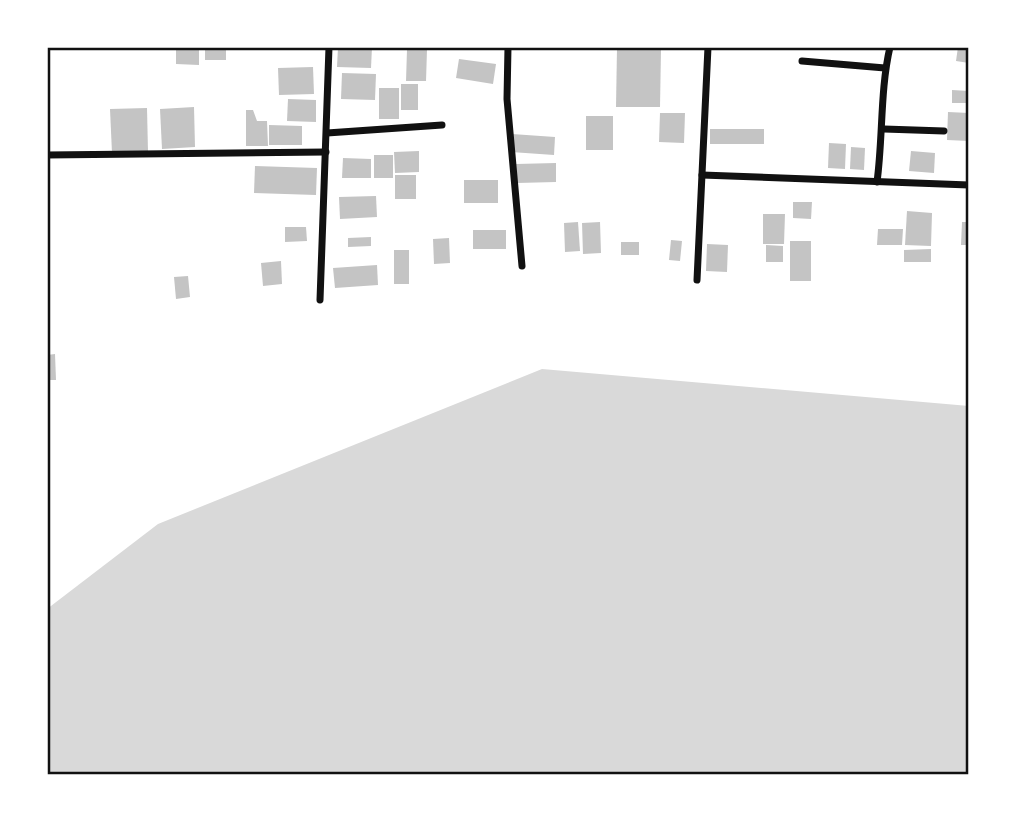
<svg xmlns="http://www.w3.org/2000/svg" width="1016" height="822" font-family="'Exo 2',sans-serif">
<style>
.water{fill:#d9d9d9}
.building{fill:#c4c4c4}
.lines{fill:none;stroke-linecap:round;stroke-linejoin:round}
.minor{stroke:#111;stroke-width:7}
.neatline{fill:none;stroke:#111;stroke-width:2.5}
</style>
<rect width="100%" height="100%" fill="#fff"/>
<path class="water" d="M 542,369 L 969,406 L 969,775 L 47,775 L 47,609 L 158,524 Z"/>
<g class="building">
<rect x="205" y="47" width="21" height="13"/>
<path d="M 338,47 L 372,47 L 371,68 L 337,67 Z"/>
<path d="M 958,47 L 969,47 L 969,63 L 956,61 Z"/>
<path d="M 617,48 L 661,49 L 660,107 L 616,107 Z"/>
<path d="M 176,49 L 199,50 L 199,65 L 176,64 Z"/>
<path d="M 407,49 L 427,49 L 426,81 L 406,81 Z"/>
<path d="M 459,59 L 496,64 L 493,84 L 456,78 Z"/>
<path d="M 313,67 L 314,94 L 279,95 L 278,68 Z"/>
<path d="M 342,73 L 376,74 L 375,100 L 341,99 Z"/>
<rect x="401" y="84" width="17" height="26"/>
<rect x="379" y="88" width="20" height="31"/>
<path d="M 952,90 L 969,91 L 969,103 L 952,103 Z"/>
<path d="M 288,99 L 316,100 L 316,122 L 287,121 Z"/>
<path d="M 194,107 L 195,147 L 162,149 L 160,109 Z"/>
<path d="M 147,108 L 148,152 L 112,153 L 110,109 Z"/>
<path d="M 246,110 L 253,110 L 257,121 L 267,121 L 268,146 L 246,146 Z"/>
<path d="M 948,112 L 969,113 L 969,141 L 947,140 Z"/>
<path d="M 660,113 L 685,113 L 684,143 L 659,142 Z"/>
<rect x="586" y="116" width="27" height="34"/>
<path d="M 269,125 L 302,126 L 302,145 L 269,145 Z"/>
<rect x="710" y="129" width="54" height="15"/>
<path d="M 512,134 L 555,137 L 554,155 L 511,152 Z"/>
<path d="M 829,143 L 846,144 L 845,169 L 828,168 Z"/>
<path d="M 851,147 L 865,148 L 864,170 L 850,169 Z"/>
<path d="M 419,151 L 419,172 L 395,173 L 394,152 Z"/>
<path d="M 911,151 L 935,153 L 934,173 L 909,171 Z"/>
<rect x="374" y="155" width="19" height="23"/>
<path d="M 343,158 L 371,159 L 371,178 L 342,178 Z"/>
<path d="M 556,163 L 556,182 L 517,183 L 516,164 Z"/>
<path d="M 255,166 L 317,168 L 316,195 L 254,193 Z"/>
<rect x="395" y="175" width="21" height="24"/>
<rect x="464" y="180" width="34" height="23"/>
<path d="M 376,196 L 377,217 L 340,219 L 339,197 Z"/>
<path d="M 793,202 L 812,202 L 811,219 L 793,218 Z"/>
<path d="M 907,211 L 932,213 L 931,246 L 905,245 Z"/>
<path d="M 763,214 L 785,214 L 784,244 L 763,244 Z"/>
<path d="M 578,222 L 580,251 L 565,252 L 564,223 Z"/>
<path d="M 600,222 L 601,253 L 583,254 L 582,223 Z"/>
<path d="M 962,222 L 969,222 L 969,245 L 961,245 Z"/>
<path d="M 285,227 L 306,227 L 307,241 L 285,242 Z"/>
<path d="M 878,229 L 903,229 L 902,245 L 877,245 Z"/>
<rect x="473" y="230" width="33" height="19"/>
<path d="M 371,237 L 371,246 L 348,247 L 348,238 Z"/>
<path d="M 449,238 L 450,263 L 434,264 L 433,239 Z"/>
<path d="M 671,240 L 682,241 L 680,261 L 669,260 Z"/>
<rect x="790" y="241" width="21" height="40"/>
<rect x="621" y="242" width="18" height="13"/>
<path d="M 707,244 L 728,245 L 727,272 L 706,271 Z"/>
<path d="M 766,245 L 783,246 L 783,262 L 766,262 Z"/>
<path d="M 931,249 L 931,262 L 904,262 L 904,250 Z"/>
<rect x="394" y="250" width="15" height="34"/>
<path d="M 281,261 L 282,284 L 263,286 L 261,263 Z"/>
<path d="M 377,265 L 378,285 L 335,288 L 333,268 Z"/>
<path d="M 188,276 L 190,297 L 176,299 L 174,277 Z"/>
<path d="M 55,354 L 56,380 L 47,380 L 47,355 Z"/>
</g>
<g class="lines">
<g class="minor">
<path d="M 508,47 L 507,99 L 522,266"/>
<path d="M 802,61 L 885,68"/>
<path d="M 884,129 L 944,131"/>
<path d="M 327,133 L 442,125"/>
<path d="M 47,155 L 326,152"/>
<path d="M 702,175 L 969,185"/>
<path d="M 877,182 C 883,138 880,90 890,47"/>
<path d="M 697,280 L 708,47"/>
<path d="M 320,300 L 329,47"/>
</g>
</g>
<rect width="1016" height="822" fill="none" stroke="#ffffff" stroke-width="98"/>
<rect x="49" y="49" width="918" height="724" class="neatline"/>
</svg>
